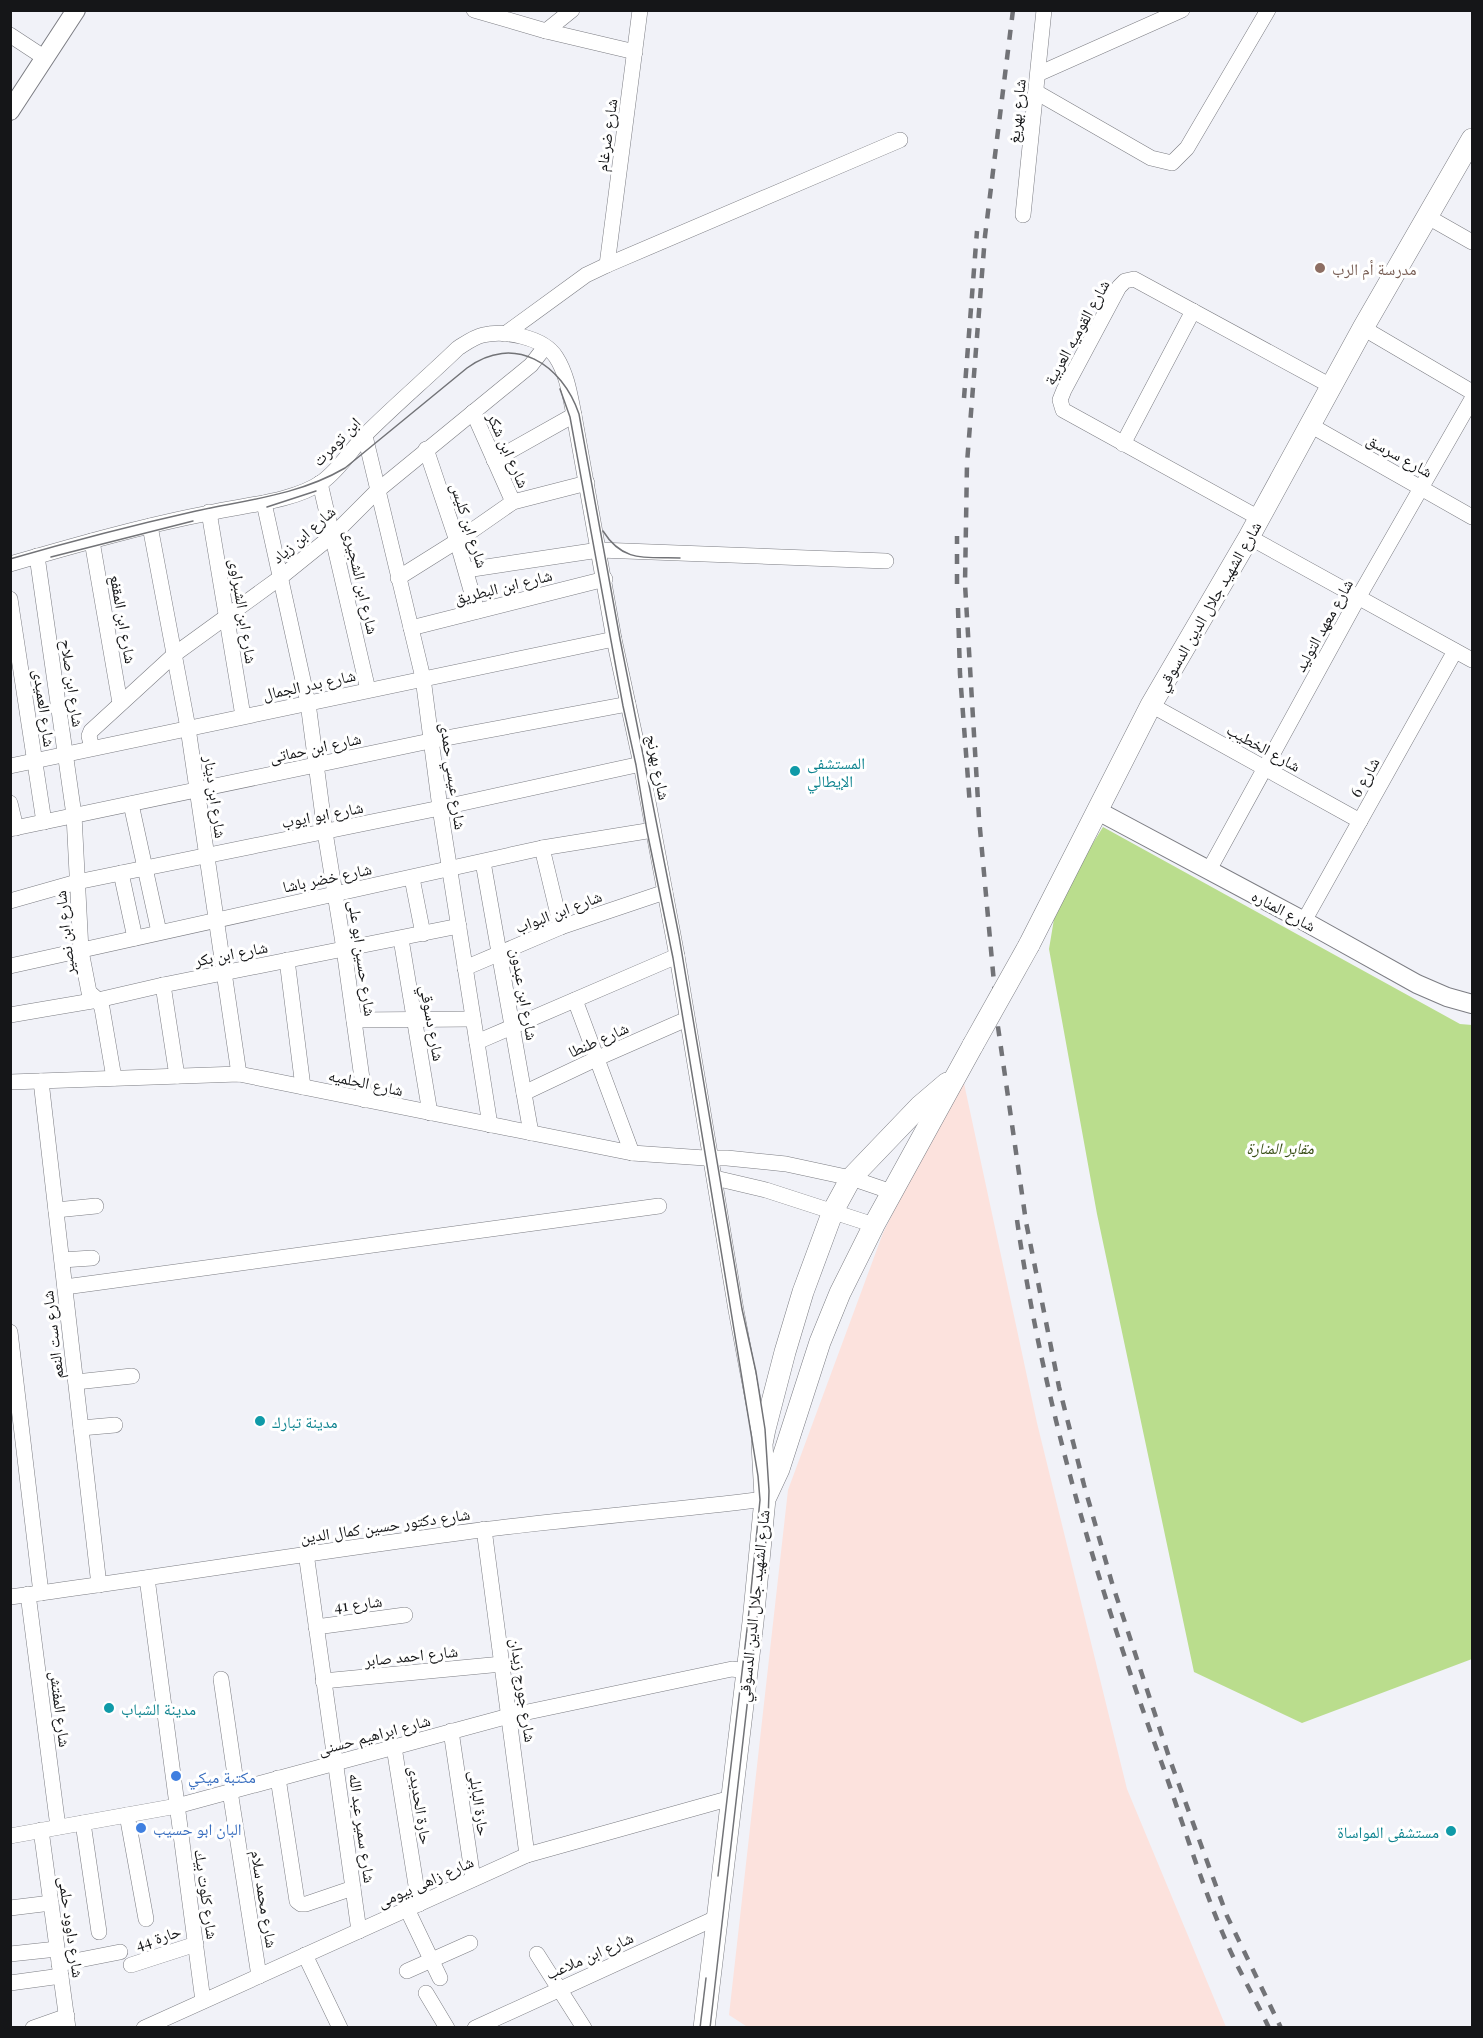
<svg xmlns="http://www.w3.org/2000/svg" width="1483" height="2038" font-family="'Playfair Display','Noto Naskh Arabic',serif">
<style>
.industrial{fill:#fce2dd}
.green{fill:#badd8d}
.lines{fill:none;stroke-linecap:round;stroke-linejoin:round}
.minor-casing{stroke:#7c7d83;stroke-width:16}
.tertiary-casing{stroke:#7c7d83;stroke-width:20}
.secondary-casing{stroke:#7c7d83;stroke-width:22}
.minor{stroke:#fff;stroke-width:15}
.tertiary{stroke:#fff;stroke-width:18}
.secondary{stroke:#fff;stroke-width:21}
.tram{stroke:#727377;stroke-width:1.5}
.rail{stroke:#727377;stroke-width:4.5;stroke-dasharray:10 10;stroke-linecap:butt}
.secondary-bridge-casing{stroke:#7c7d83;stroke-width:22;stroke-linecap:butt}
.secondary-bridge{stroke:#fff;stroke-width:21}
.education-dot{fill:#8d6e63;stroke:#fff;stroke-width:2}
.culture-dot{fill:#0f9aa8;stroke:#fff;stroke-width:2}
.shop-dot{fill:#3f7fe0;stroke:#fff;stroke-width:2}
.labels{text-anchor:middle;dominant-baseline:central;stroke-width:6;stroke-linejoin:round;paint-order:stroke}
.street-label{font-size:16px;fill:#151618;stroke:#fff}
.education-label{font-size:16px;fill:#785e54;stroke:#fff;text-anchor:start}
.culture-label{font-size:16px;fill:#0d838f;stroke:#fff;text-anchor:start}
.park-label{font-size:16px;font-style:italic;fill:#384e15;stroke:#fff}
.shop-label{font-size:16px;fill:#366cbe;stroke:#fff;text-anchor:start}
</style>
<rect width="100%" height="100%" fill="#f1f2f8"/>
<path class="industrial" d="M 962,1074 L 1037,1423 L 1127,1789 L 1226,2027 L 749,2028 L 729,2015 L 788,1490 L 883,1233 Z"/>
<path class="green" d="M 1103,827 L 1460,1024 L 1472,1025 L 1472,1659 L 1302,1723 L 1194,1672 L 1097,1214 L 1049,949 L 1057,901 Z"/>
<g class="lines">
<defs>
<g id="minor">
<path d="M 474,10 L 546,31 L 635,52"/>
<path d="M 546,31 L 572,10"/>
<path d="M 10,35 L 45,58"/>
<path d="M 1038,74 L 1182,10"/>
<path d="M 1036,92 L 1151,158 L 1172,163 L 1187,148 L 1268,10"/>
<path d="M 1023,215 L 1044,10"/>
<path d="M 1428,217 L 1472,242"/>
<path d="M 607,265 L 640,10"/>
<path d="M 1363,328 L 1472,392"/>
<path d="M 505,334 L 586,275 L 607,265 L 900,140"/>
<path d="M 473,412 L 513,502"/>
<path d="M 1310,425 L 1472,517"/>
<path d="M 365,436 L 423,678 L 440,808 L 490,1125"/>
<path d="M 1123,444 L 1193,311"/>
<path d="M 426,449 L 457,541 L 477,611"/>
<path d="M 494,460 L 574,415"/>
<path d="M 320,483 L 368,690"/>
<path d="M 264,503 L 308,703 L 325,832 L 344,949 L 365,1100"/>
<path d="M 209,512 L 243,716"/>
<path d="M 1259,518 L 1063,410 L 1060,400 L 1064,390 L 1119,287 L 1125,281 L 1134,279 L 1331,386"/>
<path d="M 150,526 L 188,728 L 239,1074"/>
<path d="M 1249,537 L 1472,660"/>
<path d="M 92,541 L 120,703"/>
<path d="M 37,556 L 74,815 L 81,951 L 89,992 L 98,1000 L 102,1008 L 114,1078"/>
<path d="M 10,564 C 76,545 142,526 209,513 C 243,505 293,502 322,482 C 339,470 351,450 365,435 C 395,405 428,377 458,348 C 466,343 474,337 483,335 C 505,330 543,337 556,357 C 567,374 570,395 574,415 L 614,639 L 641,764 L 677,956 L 736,1310 L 760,1437"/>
<path d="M 466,570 L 599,550 L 886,561"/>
<path d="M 398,578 L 457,541 L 513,502 L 587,483"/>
<path d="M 10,599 L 44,822"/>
<path d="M 411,628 L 605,579"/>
<path d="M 1151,705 L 1360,821"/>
<path d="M 92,748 L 89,736 L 91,731 L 175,654 L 281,577 L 333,535 L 377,491 L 531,365 L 545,347"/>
<path d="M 10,766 L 614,639"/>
<path d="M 10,803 L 16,828"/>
<path d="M 131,804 L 159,932"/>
<path d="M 10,829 L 430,741 L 628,704"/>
<path d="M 542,848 L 561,927"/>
<path d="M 483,862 L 531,1133"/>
<path d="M 1209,870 L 1358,598 L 1472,399"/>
<path d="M 121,873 L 135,938"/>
<path d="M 412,878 L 423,934"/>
<path d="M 10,901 L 77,882 L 121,873 L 440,808 L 641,764"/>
<path d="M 1304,921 L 1455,651"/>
<path d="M 401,939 L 430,1113"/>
<path d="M 287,960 L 303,1087"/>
<path d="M 10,966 L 542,848 L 653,830"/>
<path d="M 465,968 L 561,927 L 665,892"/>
<path d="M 163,985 L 177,1076"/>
<path d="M 575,1000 L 632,1153"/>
<path d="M 10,1015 L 98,1000 L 163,985 L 459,926"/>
<path d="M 354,1020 L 473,1019"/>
<path d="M 477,1042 L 677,956"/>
<path d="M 41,1081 L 99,1585"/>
<path d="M 10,1082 L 239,1074 L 632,1153 L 705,1158 L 727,1158 L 786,1164 L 851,1178 L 892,1192"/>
<path d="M 524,1093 L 598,1058 L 687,1019"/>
<path d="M 715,1178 L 766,1190 L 874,1225"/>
<path d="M 56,1210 L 96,1206"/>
<path d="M 62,1260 L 92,1258"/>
<path d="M 65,1287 L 659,1206"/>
<path d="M 10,1332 L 41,1593"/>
<path d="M 76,1382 L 132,1376"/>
<path d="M 81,1428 L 115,1425"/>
<path d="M 484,1529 L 527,1855"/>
<path d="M 306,1553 L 359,1931"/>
<path d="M 147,1578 L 203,2001"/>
<path d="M 28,1594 L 58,1827"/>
<path d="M 10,1597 C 168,1576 324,1550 481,1530 C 575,1518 670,1511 765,1499"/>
<path d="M 316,1627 L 405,1615"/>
<path d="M 221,1679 L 237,1789"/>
<path d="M 323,1681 L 502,1664"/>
<path d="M 451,1731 L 473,1879"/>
<path d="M 394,1747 L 419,1904"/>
<path d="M 278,1778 L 297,1901 L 301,1904 L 306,1904 L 353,1888"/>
<path d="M 230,1791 L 259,1976"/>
<path d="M 127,1815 L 146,1919"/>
<path d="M 83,1823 L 99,1932"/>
<path d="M 41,1830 L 68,2028"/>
<path d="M 10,1836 L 177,1806 L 509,1716 L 732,1669 L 747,1671"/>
<path d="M 10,1908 L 51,1903"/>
<path d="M 407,1909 L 440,1978"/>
<path d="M 10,1954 L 57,1949"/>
<path d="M 537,1954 L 584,2028"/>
<path d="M 305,1955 L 340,2028"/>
<path d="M 59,1964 L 120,1952"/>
<path d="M 131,1965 L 196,1944"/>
<path d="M 407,1971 L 470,1943"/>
<path d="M 10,1983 L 61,1976"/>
<path d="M 426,1993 L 447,2028"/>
<path d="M 33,2028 L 67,2016"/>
<path d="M 144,2028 L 527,1855 L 731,1798"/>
<path d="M 475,2028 L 718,1917"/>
</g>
<g id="tertiary">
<path d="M 10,111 L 76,10"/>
<path d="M 1098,811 L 1304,921 L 1417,984 L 1447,997 L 1472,1004"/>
</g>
<g id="secondary">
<path d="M 1029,945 L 1151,705 L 1249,537 L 1363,328 L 1472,139"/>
<path d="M 765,1497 L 762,1444 L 765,1429 L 785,1352 L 803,1292 L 833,1211 L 851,1178 L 920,1106 L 947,1083"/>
<path d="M 704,2028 L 753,1622 L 765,1499 L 779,1469 L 820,1342 L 840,1293 L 874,1225 L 973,1045"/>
</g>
</defs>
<use href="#minor" class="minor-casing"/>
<use href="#tertiary" class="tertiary-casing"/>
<use href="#secondary" class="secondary-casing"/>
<use href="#minor" class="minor"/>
<use href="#tertiary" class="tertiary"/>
<use href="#secondary" class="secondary"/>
<g class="tram">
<path d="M 560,389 L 570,417 L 623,706 L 636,765 L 647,831 L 673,958 L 758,1476 L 760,1500 L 748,1621 L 718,1876"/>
<path d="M 267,507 L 316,491"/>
<path d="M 603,531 C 623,563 646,557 680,558"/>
<path d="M 51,557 L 193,521"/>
<path d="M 10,559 C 72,541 134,525 196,511 C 247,500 299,495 345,468 L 467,368 C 514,333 562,364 579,414 L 620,639 L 679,936 L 742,1309 L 756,1372 L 765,1429 L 769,1491 L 768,1523 L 710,2028"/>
<path d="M 700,2028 L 706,1978"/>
</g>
<g class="rail">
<path d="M 1013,10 L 985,236 L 967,463 L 965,584 L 979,818 L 998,1027 L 1026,1222 L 1059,1387 L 1084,1485 L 1112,1583 L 1170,1760 L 1227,1916 L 1281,2028"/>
<path d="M 964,398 L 977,231"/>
<path d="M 957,584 L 957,536"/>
<path d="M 958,608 L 960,674 L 970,806"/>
<path d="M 1017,1220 C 1043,1402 1095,1577 1157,1750 C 1179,1810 1198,1875 1223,1934 C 1236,1966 1254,1996 1269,2028"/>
</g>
<defs>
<path id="secondary-bridge" d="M 973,1045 L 1029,945"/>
</defs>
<use href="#secondary-bridge" class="secondary-bridge-casing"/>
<use href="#secondary-bridge" class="secondary-bridge"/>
</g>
<circle class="education-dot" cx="1320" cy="268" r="6"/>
<g class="culture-dot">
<circle cx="795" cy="771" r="6"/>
<circle cx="260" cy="1421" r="6"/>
<circle cx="109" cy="1708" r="6"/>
<circle cx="1451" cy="1831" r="6"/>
</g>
<g class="shop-dot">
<circle cx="176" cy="1776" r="6"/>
<circle cx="141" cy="1828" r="6"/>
</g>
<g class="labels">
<g class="street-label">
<text transform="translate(1016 111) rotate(-84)">شارع بهريغ</text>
<text transform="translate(606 135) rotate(-82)">شارع ضرغام</text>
<text transform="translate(1076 332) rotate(-61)">شارع القوميه العربية</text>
<text transform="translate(336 441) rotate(-46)">ابن تومرت</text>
<text transform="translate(509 450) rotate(66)">شارع ابن شكر</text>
<text transform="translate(1400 455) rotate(29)">شارع سرسق</text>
<text transform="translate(470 525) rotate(72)">شارع ابن كليس</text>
<text transform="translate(303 534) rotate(-41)">شارع ابن زياد</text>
<text transform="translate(362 582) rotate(77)">شارع ابن الشجيرى</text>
<text transform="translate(503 586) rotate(-14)">شارع ابن البطريق</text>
<text transform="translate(1208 606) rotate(-60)">شارع الشهيد جلال الدين الدسوقي</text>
<text transform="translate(244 611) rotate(81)">شارع ابن الشبراوى</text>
<text transform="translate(124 619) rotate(80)">شارع ابن المقفع</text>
<text transform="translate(1323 625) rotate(-61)">شارع معهد التوليد</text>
<text transform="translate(73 683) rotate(82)">شارع ابن صلاح</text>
<text transform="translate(309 684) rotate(-12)">شارع بدر الجمال</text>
<text transform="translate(45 708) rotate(82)">شارع العميدى</text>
<text transform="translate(315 747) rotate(-12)">شارع ابن حماتى</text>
<text transform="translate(1264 747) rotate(29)">شارع الخطيب</text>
<text transform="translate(659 767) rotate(79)">شارع بهرنج</text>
<text transform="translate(454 776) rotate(82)">شارع عيسي حمدى</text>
<text transform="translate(1364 777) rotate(-61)">شارع 6</text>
<text transform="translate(216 797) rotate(82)">شارع ابن دينار</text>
<text transform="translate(322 814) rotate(-11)">شارع ابو ايوب</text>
<text transform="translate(327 877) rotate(-12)">شارع خضر باشا</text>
<text transform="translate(1284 910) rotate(28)">شارع المناره</text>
<text transform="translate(558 911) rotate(-21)">شارع ابن البواب</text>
<text transform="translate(64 933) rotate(-96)">شارع ابن نصير</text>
<text transform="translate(231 953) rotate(-11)">شارع ابن بكر</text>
<text transform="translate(363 958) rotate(82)">شارع حسين ابو على</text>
<text transform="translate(525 994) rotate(80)">شارع ابن عبدون</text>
<text transform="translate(433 1023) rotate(80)">شارع دسوقي</text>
<text transform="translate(598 1039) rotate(-24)">شارع طنطا</text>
<text transform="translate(366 1082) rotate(12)">شارع الحلميه</text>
<text transform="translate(52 1335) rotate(-97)">شارع ست النعم</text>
<text transform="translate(385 1525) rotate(-8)">شارع دكتور حسين كمال الدين</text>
<text transform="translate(358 1603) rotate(-7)">شارع 41</text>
<text transform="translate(753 1606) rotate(-84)">شارع الشهيد جلال الدين الدسوقي</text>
<text transform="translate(411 1655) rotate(-6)">شارع احمد صابر</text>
<text transform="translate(524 1690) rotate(82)">شارع جورج زيدان</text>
<text transform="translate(61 1709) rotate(83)">شارع المفتش</text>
<text transform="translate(374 1734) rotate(-15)">شارع ابراهيم حسنى</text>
<text transform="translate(480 1803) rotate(82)">حارة البابلى</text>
<text transform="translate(421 1805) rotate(81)">حارة الحديدى</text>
<text transform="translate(363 1828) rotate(82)">شارع سمير عبد الله</text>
<text transform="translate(425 1881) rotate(-24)">شارع زاهى بيومى</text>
<text transform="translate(207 1894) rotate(82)">شارع كلوت بيك</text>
<text transform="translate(265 1899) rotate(81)">شارع محمد سلام</text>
<text transform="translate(72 1927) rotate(82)">شارع داوود حلمى</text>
<text transform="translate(158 1937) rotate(-18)">حارة 44</text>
<text transform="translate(589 1955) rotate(-24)">شارع ابن ملاعب</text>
</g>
<g class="education-label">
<text x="1332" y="268">مدرسة أم الرب</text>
</g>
<g class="culture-label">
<text x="807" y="762">المستشفى<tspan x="807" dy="18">الإيطالي</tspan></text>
<text x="272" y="1421">مدينة تبارك</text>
<text x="121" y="1708">مدينة الشباب</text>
<text x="1439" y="1831" text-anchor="end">مستشفى المواساة</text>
</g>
<g class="park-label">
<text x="1280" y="1147">مقابر المنارة</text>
</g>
<g class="shop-label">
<text x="188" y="1776">مكتبة ميكي</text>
<text x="153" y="1828">البان ابو حسيب</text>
</g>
</g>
<rect width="1483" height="2038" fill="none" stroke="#151618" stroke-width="24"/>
</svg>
